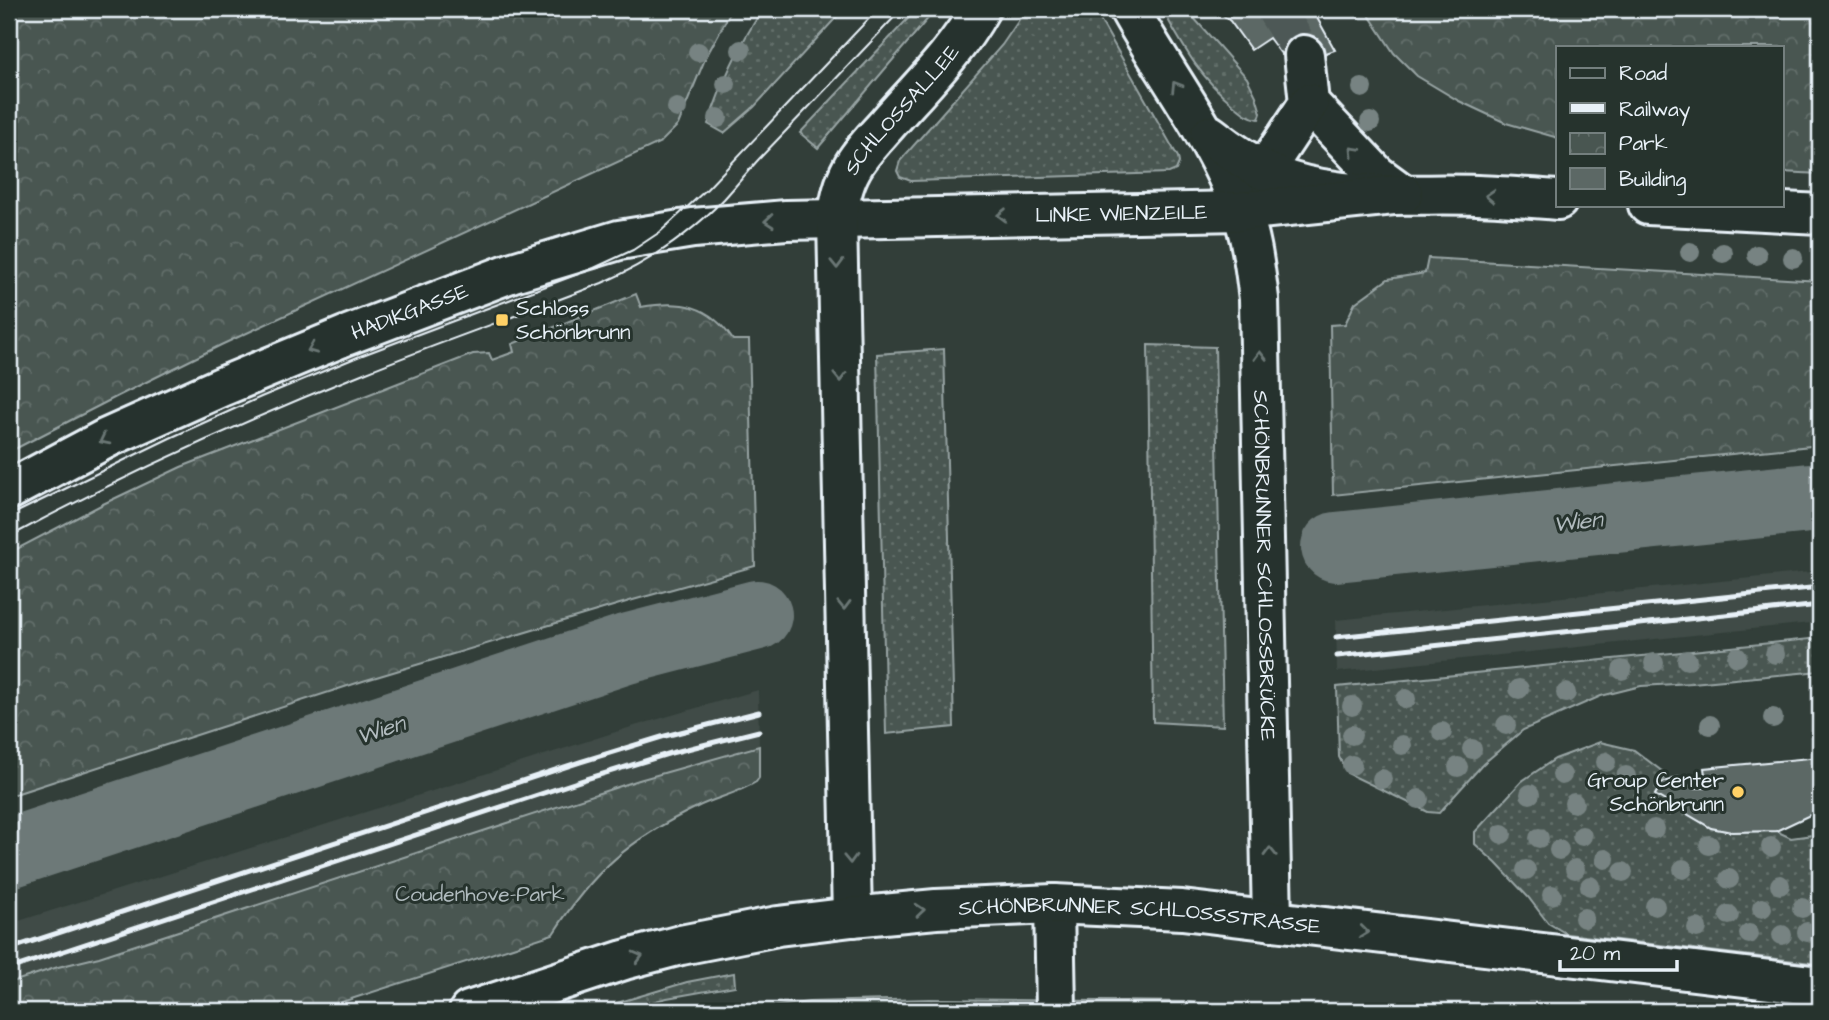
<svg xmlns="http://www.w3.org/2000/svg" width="1829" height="1020" font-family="'Architects Daughter',sans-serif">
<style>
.built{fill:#3f4b46}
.grass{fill:url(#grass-dots);stroke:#98a4a4;stroke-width:2}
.park{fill:url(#park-crowns);stroke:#98a4a4;stroke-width:2}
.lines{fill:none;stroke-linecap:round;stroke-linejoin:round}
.river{stroke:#6d7978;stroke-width:70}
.building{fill:#5c6865;stroke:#e8f1f8;stroke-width:2}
.minor-tunnel{stroke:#4d5956;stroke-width:38;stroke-dasharray:38 19;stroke-linecap:butt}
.minor-casing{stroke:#e8f1f8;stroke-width:44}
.major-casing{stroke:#e8f1f8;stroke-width:44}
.minor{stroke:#26332d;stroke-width:38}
.major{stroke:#26332d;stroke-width:38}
.tram{stroke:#e8f1f8;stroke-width:2}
.rail{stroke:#e8f1f8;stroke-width:5}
.tree{fill:#778382}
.oneway{stroke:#6a7674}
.poi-dot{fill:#ffd166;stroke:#26332d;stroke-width:2.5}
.labels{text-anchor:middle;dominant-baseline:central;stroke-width:6;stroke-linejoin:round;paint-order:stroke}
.street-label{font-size:21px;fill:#e8f1f8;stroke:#26332d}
.poi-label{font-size:21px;fill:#e8f1f8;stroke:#26332d;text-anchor:start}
.park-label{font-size:21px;fill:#b0bbbe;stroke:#26332d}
.water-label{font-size:23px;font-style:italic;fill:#b1bbbe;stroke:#26332d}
</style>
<defs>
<pattern id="grass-dots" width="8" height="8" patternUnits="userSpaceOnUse" patternTransform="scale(1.75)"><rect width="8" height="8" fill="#495651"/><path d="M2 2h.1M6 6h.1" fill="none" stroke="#636f6b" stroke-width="1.8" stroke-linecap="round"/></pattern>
<pattern id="park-crowns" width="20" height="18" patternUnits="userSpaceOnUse" patternTransform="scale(1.75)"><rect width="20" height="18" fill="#495651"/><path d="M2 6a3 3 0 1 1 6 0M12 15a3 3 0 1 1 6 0" fill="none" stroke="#636f6b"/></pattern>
</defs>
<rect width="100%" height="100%" fill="#323e39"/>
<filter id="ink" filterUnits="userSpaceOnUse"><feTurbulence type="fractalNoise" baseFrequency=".0143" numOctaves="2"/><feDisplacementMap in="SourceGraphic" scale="14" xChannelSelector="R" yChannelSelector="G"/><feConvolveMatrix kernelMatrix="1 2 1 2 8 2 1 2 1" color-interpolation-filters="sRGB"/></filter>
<g filter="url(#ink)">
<g class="built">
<path d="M 1820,571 L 1820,622 L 1337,672 L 1336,620 Z"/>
<path d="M 758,690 L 759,746 L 639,780 L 99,957 L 58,967 L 9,983 L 9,924 L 429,792 L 631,727 Z"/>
</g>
<g class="grass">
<path d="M 763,9 L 844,9 L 754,107 L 724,133 L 708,124 C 723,80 737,48 763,9 Z"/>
<path d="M 917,9 L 936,9 L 818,148 L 800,133 Z"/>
<path d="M 1025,9 L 1094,9 L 1178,157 L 1179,163 L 1176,170 L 1169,173 L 911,181 L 900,177 L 897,171 L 900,161 L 1002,45 L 1017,23 Z"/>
<path d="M 1162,9 L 1186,9 L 1247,78 L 1256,96 L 1261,113 L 1259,119 C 1249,118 1242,112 1235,106 C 1199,77 1184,48 1162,9 Z"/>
<path d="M 1148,345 L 1215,347 L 1223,726 L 1153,722 Z"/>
<path d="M 944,349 L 954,727 L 886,734 L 877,354 Z"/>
<path d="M 1820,638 L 1820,671 L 1692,683 L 1641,686 L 1601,696 L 1523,730 L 1483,764 L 1439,813 L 1428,812 L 1347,773 L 1339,757 L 1337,687 Z"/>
<path d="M 1600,742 L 1634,750 L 1667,775 L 1655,795 L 1711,828 L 1732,832 L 1776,831 L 1791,838 L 1820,834 L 1820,964 L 1567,934 L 1548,923 L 1528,897 L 1496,863 L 1475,844 L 1475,832 L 1522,781 L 1555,759 Z"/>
<path d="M 734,973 L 735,986 L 667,998 L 618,1011 L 590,1011 L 687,982 Z"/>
</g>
<g class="park">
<path d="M 9,9 L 732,9 L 705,59 L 678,125 L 661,142 L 221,345 L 118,396 L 9,452 Z"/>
<path d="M 1365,9 L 1820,9 L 1820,174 L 1782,172 L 1782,47 L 1558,47 L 1558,138 L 1506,123 L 1459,101 L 1417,76 L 1394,53 Z"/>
<path d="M 1428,258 L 1820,281 L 1820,445 L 1333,495 L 1330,325 L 1345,324 L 1355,303 L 1388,279 L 1425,273 Z"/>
<path d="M 636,294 L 641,307 C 681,300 709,304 733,340 L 749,340 L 755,566 L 633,600 L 363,681 L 9,796 L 9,553 L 103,504 L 181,467 L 473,354 L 489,353 L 492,360 L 514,352 L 512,344 Z"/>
<path d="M 759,746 L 759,778 L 756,782 C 739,793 715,798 697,807 C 630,839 593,871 553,934 L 314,1011 L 9,1011 L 9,983 L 58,967 L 99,957 L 639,780 Z"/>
<path d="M 930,999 L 1190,1002 L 1274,1011 L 739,1011 L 809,1002 Z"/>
</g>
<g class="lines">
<g class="river">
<path d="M 1336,547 L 1820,497"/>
<path d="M 9,853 L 626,649 L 757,615"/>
</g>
</g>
<g class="building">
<path d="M 1216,9 L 1312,9 L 1335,50 L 1323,54 L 1282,55 L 1269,38 L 1251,50 L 1230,21 Z"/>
<path d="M 1820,757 L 1820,813 L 1812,814 L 1776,831 L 1732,832 L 1711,828 L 1655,795 L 1662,783 L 1678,777 L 1693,788 L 1707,788 L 1704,768 Z"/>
</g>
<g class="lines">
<path class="minor-tunnel" d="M 1275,9 L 1304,55"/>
<defs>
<g id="minor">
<path d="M 1304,55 L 1309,103 L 1377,175 L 1403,194"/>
<path d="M 1248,200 L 1264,171 L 1309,103"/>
<path d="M 1054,904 L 1056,1011"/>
</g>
<g id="major">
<path id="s1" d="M 1129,9 C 1166,76 1215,137 1241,210 C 1252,239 1255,269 1259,299 L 1272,921"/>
<path d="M 1210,135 C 1234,154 1259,171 1289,181 C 1349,200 1415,193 1477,195 C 1504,196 1531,198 1558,200"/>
<path d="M 1648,205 L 1820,214"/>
<path id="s2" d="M 9,490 L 107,438 L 221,387 L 345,336 L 513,272 L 619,240 L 693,228 L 786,220 L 1242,211 L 1403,194"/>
<path id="s3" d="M 852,917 L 837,219 C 840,201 843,184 852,168 C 861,151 877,136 889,122 C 921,86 957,51 980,9"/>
<path id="s4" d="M 469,1011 L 624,960 L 681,945 L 778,926 L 852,917 L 936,909 L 1054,904 L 1182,910 L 1820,986"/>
</g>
</defs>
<use href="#minor" class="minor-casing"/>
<use href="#major" class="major-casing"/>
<use href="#minor" class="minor"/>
<use href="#major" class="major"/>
<g class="tram">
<path d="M 9,516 L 170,438 L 261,397 L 360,356 L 594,268 L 633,250 L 660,232 L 707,189 L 878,9"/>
<path d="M 9,537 C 124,475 243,421 364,373 C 443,341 523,314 602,283 C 648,263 689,235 724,199 C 736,186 747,172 759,159 C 807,109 855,59 902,9"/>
</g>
<g class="rail">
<path d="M 1336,637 L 1820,587"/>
<path d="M 1337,656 L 1820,605"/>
<path d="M 9,949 L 580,762 L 665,736 L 759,712"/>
<path d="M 9,969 L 583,780 L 671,753 L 759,731"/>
</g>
</g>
<g class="tree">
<circle cx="741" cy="50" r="10"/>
<circle cx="698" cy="52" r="10"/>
<circle cx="726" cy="84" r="10"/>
<circle cx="1362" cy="88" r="10"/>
<circle cx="677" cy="108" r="10"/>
<circle cx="718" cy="118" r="10"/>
<circle cx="1370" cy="122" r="10"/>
<circle cx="1690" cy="252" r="10"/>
<circle cx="1723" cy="253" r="10"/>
<circle cx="1757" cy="255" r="10"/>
<circle cx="1793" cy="258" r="10"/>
<circle cx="1775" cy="654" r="10"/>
<circle cx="1737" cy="657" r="10"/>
<circle cx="1687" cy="660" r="10"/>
<circle cx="1654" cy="663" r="10"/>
<circle cx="1622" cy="670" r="10"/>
<circle cx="1519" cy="689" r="10"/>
<circle cx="1566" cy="693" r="10"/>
<circle cx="1406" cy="699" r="10"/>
<circle cx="1352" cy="706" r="10"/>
<circle cx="1773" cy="718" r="10"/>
<circle cx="1506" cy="725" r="10"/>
<circle cx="1710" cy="725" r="10"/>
<circle cx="1442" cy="732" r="10"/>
<circle cx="1352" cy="735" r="10"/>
<circle cx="1402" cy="745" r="10"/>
<circle cx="1472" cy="749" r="10"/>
<circle cx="1606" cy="762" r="10"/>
<circle cx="1352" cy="765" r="10"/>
<circle cx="1458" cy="767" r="10"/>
<circle cx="1562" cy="775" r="10"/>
<circle cx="1626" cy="776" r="10"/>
<circle cx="1382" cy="779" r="10"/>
<circle cx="1530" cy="794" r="10"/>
<circle cx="1419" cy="799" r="10"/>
<circle cx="1574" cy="803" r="10"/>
<circle cx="1654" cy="829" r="10"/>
<circle cx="1502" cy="834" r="10"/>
<circle cx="1582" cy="836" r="10"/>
<circle cx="1539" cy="838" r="10"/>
<circle cx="1709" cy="845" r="10"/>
<circle cx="1771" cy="847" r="10"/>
<circle cx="1559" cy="850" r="10"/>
<circle cx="1605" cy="859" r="10"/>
<circle cx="1575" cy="869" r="10"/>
<circle cx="1683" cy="869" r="10"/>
<circle cx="1526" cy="870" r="10"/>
<circle cx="1623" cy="872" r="10"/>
<circle cx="1729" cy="879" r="10"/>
<circle cx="1780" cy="885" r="10"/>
<circle cx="1590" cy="886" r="10"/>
<circle cx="1552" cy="895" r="10"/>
<circle cx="1655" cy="906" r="10"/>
<circle cx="1762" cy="908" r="10"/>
<circle cx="1802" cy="908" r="10"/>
<circle cx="1729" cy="915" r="10"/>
<circle cx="1584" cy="918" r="10"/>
<circle cx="1697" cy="928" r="10"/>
<circle cx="1807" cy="932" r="10"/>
<circle cx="1749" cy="934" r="10"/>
<circle cx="1782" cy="935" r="10"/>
</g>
<defs><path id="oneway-chevron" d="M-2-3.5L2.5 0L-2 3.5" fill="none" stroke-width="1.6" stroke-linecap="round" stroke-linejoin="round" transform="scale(1.75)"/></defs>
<g class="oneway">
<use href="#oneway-chevron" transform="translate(1176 86) rotate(-122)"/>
<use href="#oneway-chevron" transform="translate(1354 151) rotate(-134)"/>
<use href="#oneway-chevron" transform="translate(1490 196) rotate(-177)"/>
<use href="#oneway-chevron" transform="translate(1002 215) rotate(179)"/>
<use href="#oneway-chevron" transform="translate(769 221) rotate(175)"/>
<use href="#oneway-chevron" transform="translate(837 264) rotate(89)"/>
<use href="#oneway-chevron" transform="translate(312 349) rotate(158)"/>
<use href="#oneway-chevron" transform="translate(1260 356) rotate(-91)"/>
<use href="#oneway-chevron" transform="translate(840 377) rotate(89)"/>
<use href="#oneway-chevron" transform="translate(104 440) rotate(153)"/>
<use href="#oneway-chevron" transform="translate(844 605) rotate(89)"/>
<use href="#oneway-chevron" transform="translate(1270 852) rotate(-91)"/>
<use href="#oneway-chevron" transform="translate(850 859) rotate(88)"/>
<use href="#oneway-chevron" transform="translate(920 910) rotate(-5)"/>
<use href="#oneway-chevron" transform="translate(1364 932) rotate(7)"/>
<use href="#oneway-chevron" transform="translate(638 957) rotate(-15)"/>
</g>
</g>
<g class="poi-dot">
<rect x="495" y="313" width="14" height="14" rx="3.5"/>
<circle cx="1738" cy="792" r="7"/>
</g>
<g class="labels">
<g class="street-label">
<text stroke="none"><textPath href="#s3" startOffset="828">SCHLOSSALLEE</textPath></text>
<text stroke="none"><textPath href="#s2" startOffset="1164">LINKE WIENZEILE</textPath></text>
<text stroke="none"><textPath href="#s2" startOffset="439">HADIKGASSE</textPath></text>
<text stroke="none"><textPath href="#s1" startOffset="588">SCHÖNBRUNNER SCHLOSSBRÜCKE</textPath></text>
<text stroke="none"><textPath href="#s4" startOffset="684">SCHÖNBRUNNER SCHLOSSSTRASSE</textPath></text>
</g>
<g class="poi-label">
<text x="516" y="308">Schloss<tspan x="516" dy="24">Schönbrunn</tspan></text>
<text x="1724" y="780" text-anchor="end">Group Center<tspan x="1724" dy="24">Schönbrunn</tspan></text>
</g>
<g class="park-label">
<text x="480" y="894">Coudenhove-Park</text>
</g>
<g class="water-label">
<text transform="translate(1578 522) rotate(-6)">Wien</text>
<text transform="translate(381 730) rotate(-18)">Wien</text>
</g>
</g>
<rect width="1829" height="1020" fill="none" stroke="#26332d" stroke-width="35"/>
<rect x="18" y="18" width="1794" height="985" fill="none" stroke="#e8f1f8" stroke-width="2.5" filter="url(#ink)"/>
<rect x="1556" y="46" width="228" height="161" fill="#26332d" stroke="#747f7e" stroke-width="2"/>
<rect x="1570" y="68" width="35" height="10" fill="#26332d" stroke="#747f7e" stroke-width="2"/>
<text x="1619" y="80" font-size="21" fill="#e8f1f8">Road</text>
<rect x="1570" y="103" width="35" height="10" fill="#e8f1f8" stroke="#747f7e" stroke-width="2"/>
<text x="1619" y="116" font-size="21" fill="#e8f1f8">Railway</text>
<rect x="1570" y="133" width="35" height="21" fill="url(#park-crowns)" stroke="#747f7e" stroke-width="2"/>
<text x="1619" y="150" font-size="21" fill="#e8f1f8">Park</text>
<rect x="1570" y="168" width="35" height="21" fill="#5c6865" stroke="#747f7e" stroke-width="2"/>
<text x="1619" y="186" font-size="21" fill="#e8f1f8">Building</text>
<path d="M1560 960v10h117v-10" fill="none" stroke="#e8f1f8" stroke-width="3.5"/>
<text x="1570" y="960" font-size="21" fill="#e8f1f8" stroke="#26332d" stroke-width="5" paint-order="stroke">20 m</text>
</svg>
